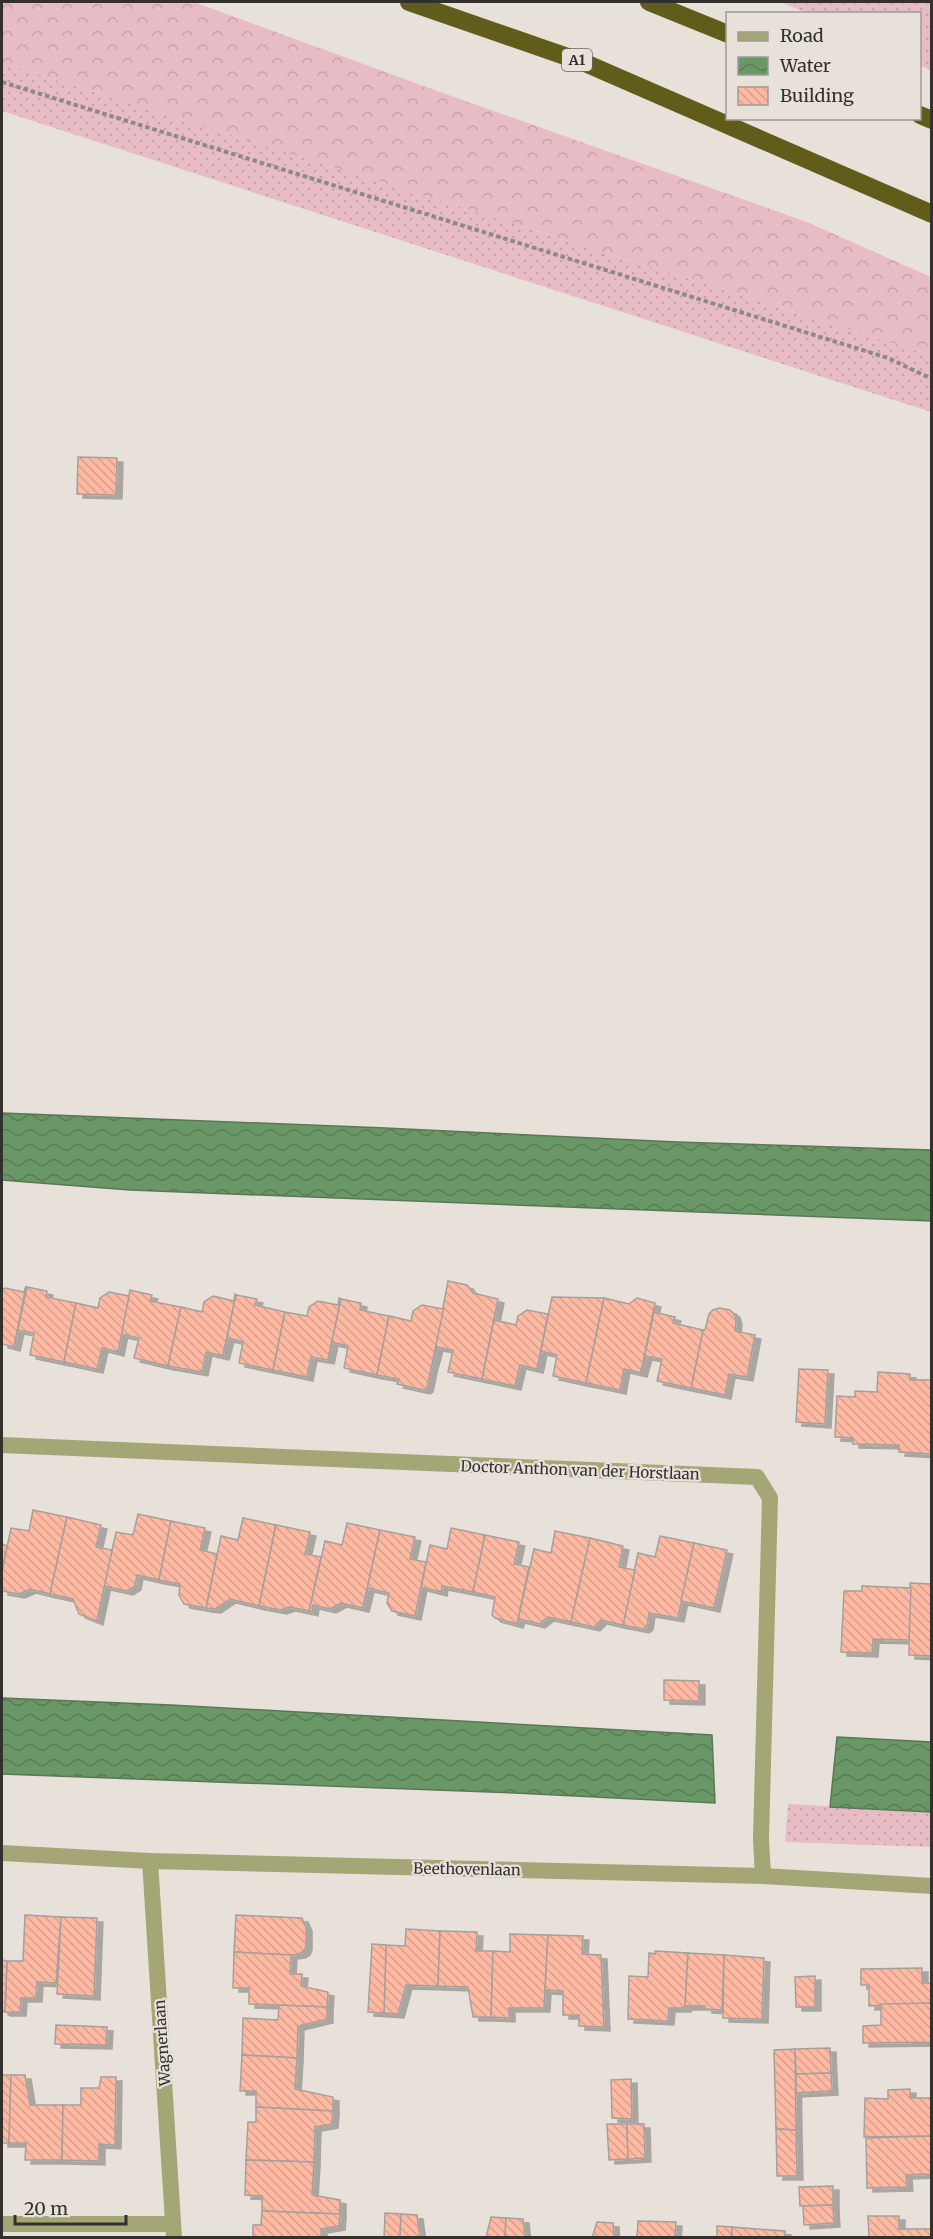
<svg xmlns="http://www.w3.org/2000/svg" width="933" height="2239" font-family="Merriweather,serif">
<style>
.grass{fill:url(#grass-dots)}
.forest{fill:url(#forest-crowns)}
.water{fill:url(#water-waves);stroke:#5a7856;stroke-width:1.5}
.building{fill:url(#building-back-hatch);stroke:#a89f9c;stroke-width:1.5;filter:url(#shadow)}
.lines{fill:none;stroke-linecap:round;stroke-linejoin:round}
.path{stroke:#8d8984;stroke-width:4;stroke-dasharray:4.5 3;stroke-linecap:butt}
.minor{stroke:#a5a675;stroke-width:16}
.motorway{stroke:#5f5d19;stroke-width:18}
.labels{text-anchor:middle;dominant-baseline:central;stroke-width:4.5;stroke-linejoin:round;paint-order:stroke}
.shield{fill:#e7e1da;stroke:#696662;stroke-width:1.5}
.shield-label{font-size:14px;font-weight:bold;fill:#33312e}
.street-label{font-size:15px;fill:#33312e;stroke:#e7e1da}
</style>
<defs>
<pattern id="grass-dots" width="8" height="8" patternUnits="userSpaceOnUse" patternTransform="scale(1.5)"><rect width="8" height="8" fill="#e8bcc5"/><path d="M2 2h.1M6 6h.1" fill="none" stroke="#c7a2aa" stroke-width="1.8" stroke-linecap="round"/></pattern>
<pattern id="forest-crowns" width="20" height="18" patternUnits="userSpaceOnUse" patternTransform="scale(1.5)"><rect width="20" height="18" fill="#e8bcc5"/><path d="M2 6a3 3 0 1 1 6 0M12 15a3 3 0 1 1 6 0" fill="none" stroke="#c7a2aa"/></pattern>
<pattern id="water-waves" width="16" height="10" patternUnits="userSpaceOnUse" patternTransform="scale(1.5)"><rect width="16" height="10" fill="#6a9767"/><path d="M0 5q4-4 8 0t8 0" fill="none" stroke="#587c55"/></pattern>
<pattern id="building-back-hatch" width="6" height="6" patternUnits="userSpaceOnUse" patternTransform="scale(1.5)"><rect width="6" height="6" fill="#feb9a3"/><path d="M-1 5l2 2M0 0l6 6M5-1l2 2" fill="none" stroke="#daa08d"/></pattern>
<filter id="shadow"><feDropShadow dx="6" dy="4" stdDeviation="0" flood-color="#0004"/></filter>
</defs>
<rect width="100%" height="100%" fill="#e7e1da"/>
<g class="grass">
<path d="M 781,2 L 931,2 L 931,71 L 920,65 L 920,14 L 807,13 Z"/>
<path d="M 2,63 L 931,355 L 931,412 L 2,111 Z"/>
<path d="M 788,1804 L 931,1812 L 931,1847 L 785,1842 Z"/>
</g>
<path class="forest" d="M 2,2 L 194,2 L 440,92 L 807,222 L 931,277 L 931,355 L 2,63 Z"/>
<g class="water">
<path d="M 2,1113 L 385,1128 L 677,1142 L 931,1150 L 931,1221 L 130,1190 L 2,1180 Z"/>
<path d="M 2,1698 L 171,1705 L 712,1735 L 715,1803 L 515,1793 L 2,1774 Z"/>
<path d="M 837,1737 L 931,1742 L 931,1812 L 830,1807 Z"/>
</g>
<g class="building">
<path d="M 78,457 L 117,458 L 116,495 L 77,494 Z"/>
<path d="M 448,1281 L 467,1285 L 473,1293 L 498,1299 L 482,1379 L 448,1372 L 453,1350 L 437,1347 L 432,1365 Z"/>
<path d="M 26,1286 L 14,1347 L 2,1344 L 2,1290 L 5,1288 L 24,1292 Z"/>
<path d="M 27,1287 L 47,1291 L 46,1297 L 76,1303 L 64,1362 L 30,1355 L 34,1333 L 18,1330 L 14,1347 Z"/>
<path d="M 130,1290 L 152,1295 L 150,1301 L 181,1307 L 168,1366 L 134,1358 L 139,1338 L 121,1334 Z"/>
<path d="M 109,1292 L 129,1296 L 118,1352 L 102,1348 L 97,1369 L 64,1362 L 76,1303 L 98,1308 L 100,1298 Z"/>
<path d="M 235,1294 L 236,1295 L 223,1356 L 206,1352 L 202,1372 L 168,1366 L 181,1307 L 202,1312 L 204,1302 L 213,1296 L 234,1301 Z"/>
<path d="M 236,1295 L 257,1299 L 255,1305 L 285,1312 L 273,1370 L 239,1363 L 243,1342 L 228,1338 L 223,1356 Z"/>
<path d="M 552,1297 L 604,1298 L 586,1383 L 553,1376 L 557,1355 L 541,1351 L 537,1369 Z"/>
<path d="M 339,1298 L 341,1299 L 328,1360 L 311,1357 L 307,1377 L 273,1370 L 285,1312 L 307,1316 L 309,1307 L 318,1301 L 338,1305 Z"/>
<path d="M 604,1298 L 629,1304 L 637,1298 L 655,1303 L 641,1373 L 624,1369 L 620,1390 L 586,1383 Z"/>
<path d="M 341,1299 L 361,1303 L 360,1310 L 389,1316 L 377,1375 L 344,1368 L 348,1346 L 332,1342 L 328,1360 Z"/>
<path d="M 422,1305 L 443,1309 L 444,1307 L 427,1388 L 424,1390 L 397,1384 L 399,1379 L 377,1375 L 389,1316 L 411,1321 L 413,1311 Z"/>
<path d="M 719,1308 L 730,1310 L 734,1314 L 736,1320 L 735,1331 L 755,1335 L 747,1377 L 729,1374 L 725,1395 L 691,1388 L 703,1330 L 705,1330 L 709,1314 L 713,1310 Z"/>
<path d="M 527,1310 L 548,1314 L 537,1369 L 520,1365 L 515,1386 L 482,1379 L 494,1320 L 516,1325 L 518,1316 Z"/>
<path d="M 654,1312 L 675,1317 L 673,1323 L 703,1330 L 691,1388 L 657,1381 L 662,1359 L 646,1356 L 641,1373 Z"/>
<path d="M 799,1369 L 828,1370 L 825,1424 L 796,1422 Z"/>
<path d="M 878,1372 L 910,1374 L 910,1380 L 932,1380 L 932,1454 L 899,1452 L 899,1445 L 853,1444 L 853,1438 L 835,1437 L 837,1396 L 855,1397 L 855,1391 L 877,1392 Z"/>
<path d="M 33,1510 L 67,1517 L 50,1594 L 30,1589 L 19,1594 L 2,1591 L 2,1571 L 11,1528 L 29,1531 Z"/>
<path d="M 138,1514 L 171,1521 L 159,1580 L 137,1575 L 135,1586 L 127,1591 L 104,1586 L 116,1532 L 133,1535 Z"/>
<path d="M 67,1517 L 101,1525 L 96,1547 L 112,1550 L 97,1621 L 79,1614 L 73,1599 L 50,1594 Z"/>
<path d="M 243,1518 L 276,1525 L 259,1606 L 230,1599 L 215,1609 L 206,1608 L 221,1536 L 238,1540 Z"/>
<path d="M 171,1521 L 205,1528 L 200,1550 L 217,1554 L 206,1608 L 184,1604 L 179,1595 L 180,1584 L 159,1580 Z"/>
<path d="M 347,1523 L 380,1530 L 363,1608 L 341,1603 L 330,1609 L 313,1605 L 312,1612 L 309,1611 L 325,1541 L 342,1545 Z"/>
<path d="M 276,1525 L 310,1532 L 305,1554 L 321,1557 L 309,1611 L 289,1607 L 281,1610 L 259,1606 Z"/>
<path d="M 451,1528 L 485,1535 L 473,1592 L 442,1586 L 441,1592 L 421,1587 L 430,1545 L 447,1549 Z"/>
<path d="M 380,1530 L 415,1537 L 410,1559 L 426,1562 L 415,1616 L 392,1611 L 387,1603 L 389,1593 L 368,1588 L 363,1608 Z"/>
<path d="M 555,1531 L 590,1538 L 571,1622 L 548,1617 L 539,1624 L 519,1619 L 517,1624 L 534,1549 L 551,1553 Z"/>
<path d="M 485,1535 L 519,1542 L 514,1564 L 529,1567 L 517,1624 L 495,1618 L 492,1615 L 495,1597 L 473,1592 Z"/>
<path d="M 660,1536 L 694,1543 L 678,1618 L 649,1613 L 647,1626 L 643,1629 L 623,1625 L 638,1553 L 655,1557 Z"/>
<path d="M 590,1538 L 623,1546 L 619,1567 L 635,1570 L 623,1625 L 601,1620 L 594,1627 L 571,1622 Z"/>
<path d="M 694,1543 L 727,1550 L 714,1608 L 681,1601 Z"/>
<path d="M 2,1544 L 7,1546 L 2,1571 Z"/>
<path d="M 910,1583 L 932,1584 L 932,1656 L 909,1655 Z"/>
<path d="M 862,1586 L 911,1588 L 909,1640 L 873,1639 L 872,1653 L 841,1652 L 844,1591 L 862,1591 Z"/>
<path d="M 664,1680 L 699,1681 L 699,1701 L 664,1700 Z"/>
<path d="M 25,1915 L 61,1917 L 56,1983 L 37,1982 L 36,1998 L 21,1998 L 20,2012 L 5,2012 L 7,1961 L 23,1961 Z"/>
<path d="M 236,1915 L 302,1918 L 306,1927 L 306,1946 L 304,1951 L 299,1954 L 291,1955 L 234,1952 Z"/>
<path d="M 61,1917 L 97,1918 L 94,1996 L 57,1994 Z"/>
<path d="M 406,1929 L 440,1931 L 438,1986 L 406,1985 L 398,2014 L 384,2013 L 386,1945 L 405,1946 Z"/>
<path d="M 440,1931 L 477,1932 L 476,1951 L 493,1951 L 491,2017 L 473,2017 L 468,1987 L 438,1986 Z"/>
<path d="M 510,1934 L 548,1935 L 544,2008 L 509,2008 L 509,2018 L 491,2017 L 493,1951 L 510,1952 Z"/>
<path d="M 548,1935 L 583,1936 L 582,1954 L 601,1955 L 604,2027 L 579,2026 L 579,2015 L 563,2015 L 563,1991 L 545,1990 Z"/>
<path d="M 372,1944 L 386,1945 L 384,2013 L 368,2012 Z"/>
<path d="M 655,1951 L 688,1953 L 685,2008 L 669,2008 L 668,2021 L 628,2019 L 629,1976 L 648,1977 L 649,1953 L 655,1954 Z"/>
<path d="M 234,1952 L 291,1955 L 290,1974 L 302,1974 L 301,1986 L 328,1992 L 327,2007 L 249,2004 L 249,1988 L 233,1988 Z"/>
<path d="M 688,1953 L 724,1955 L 722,2010 L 706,2009 L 705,2006 L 685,2006 Z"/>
<path d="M 724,1955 L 764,1958 L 762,2019 L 723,2018 Z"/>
<path d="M 2,1960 L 7,1961 L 5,2012 L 2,2011 Z"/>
<path d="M 922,1968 L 922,1983 L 932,1983 L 932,2003 L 869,2006 L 869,1985 L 861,1985 L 861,1969 Z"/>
<path d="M 815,1976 L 815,2007 L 796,2007 L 795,1977 Z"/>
<path d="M 932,2003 L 932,2042 L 863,2043 L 863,2026 L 881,2025 L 881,2004 Z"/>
<path d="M 279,2005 L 327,2007 L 327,2019 L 298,2026 L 297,2058 L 242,2055 L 243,2018 L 278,2020 Z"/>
<path d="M 56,2025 L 107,2027 L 106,2045 L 55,2044 Z"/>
<path d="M 830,2048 L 831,2073 L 796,2074 L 795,2049 Z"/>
<path d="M 795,2049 L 796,2130 L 776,2129 L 774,2050 Z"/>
<path d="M 242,2055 L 297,2058 L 295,2089 L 333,2097 L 333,2111 L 256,2107 L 256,2091 L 240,2091 Z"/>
<path d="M 831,2073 L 832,2091 L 796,2093 L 796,2074 Z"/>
<path d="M 2,2075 L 11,2075 L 9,2143 L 2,2143 Z"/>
<path d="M 11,2075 L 25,2075 L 30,2105 L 63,2105 L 62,2160 L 25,2160 L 26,2143 L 9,2143 Z"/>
<path d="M 101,2077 L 116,2077 L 115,2145 L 99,2144 L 99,2161 L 62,2160 L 63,2105 L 81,2105 L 81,2088 L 99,2088 Z"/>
<path d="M 631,2079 L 632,2119 L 612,2118 L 611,2080 Z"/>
<path d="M 910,2089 L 910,2098 L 932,2098 L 932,2136 L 864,2137 L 865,2098 L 888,2099 L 888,2090 Z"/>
<path d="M 256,2107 L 333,2111 L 332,2124 L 315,2127 L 314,2162 L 246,2160 L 248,2122 L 256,2122 Z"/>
<path d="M 607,2124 L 627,2124 L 628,2159 L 609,2160 Z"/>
<path d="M 627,2124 L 644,2124 L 645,2158 L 628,2159 Z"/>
<path d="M 776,2129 L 796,2130 L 797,2176 L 777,2176 Z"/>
<path d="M 932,2136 L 932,2174 L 906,2175 L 907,2187 L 867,2188 L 866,2138 Z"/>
<path d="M 246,2160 L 314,2162 L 312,2195 L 340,2200 L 340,2214 L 262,2211 L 262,2196 L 245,2195 Z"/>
<path d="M 833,2186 L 833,2205 L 800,2206 L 799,2187 Z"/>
<path d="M 833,2205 L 834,2223 L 804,2225 L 803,2206 Z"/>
<path d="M 262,2211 L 340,2214 L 339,2226 L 321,2229 L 321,2238 L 253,2238 L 253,2225 L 261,2225 Z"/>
<path d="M 385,2213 L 401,2214 L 400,2238 L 384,2238 Z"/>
<path d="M 401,2214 L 417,2215 L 420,2238 L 400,2238 Z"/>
<path d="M 868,2216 L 899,2216 L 899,2229 L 932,2229 L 932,2238 L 869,2238 Z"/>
<path d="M 491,2217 L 506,2218 L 505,2238 L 486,2238 Z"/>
<path d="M 506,2218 L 523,2219 L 525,2238 L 505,2238 Z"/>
<path d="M 638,2221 L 676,2222 L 675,2238 L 637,2238 Z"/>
<path d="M 597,2222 L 613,2223 L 614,2238 L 592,2238 Z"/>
<path d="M 717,2226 L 732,2227 L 732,2238 L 717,2238 Z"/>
<path d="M 732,2227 L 785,2231 L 785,2238 L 732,2238 Z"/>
</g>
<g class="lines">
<path class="path" d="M 2,82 L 888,358 L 932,379"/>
<g class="minor">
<path d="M 2,1445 L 757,1477 L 770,1498 L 761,1839 L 763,1876"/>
<path d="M 2,1853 L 150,1861 L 763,1876 L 932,1886"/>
<path d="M 150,1861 L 174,2238"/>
<path d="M 2,2224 L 173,2224"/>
</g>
<g class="motorway">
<path d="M 409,2 L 585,63 L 932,214"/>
<path d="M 649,2 L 728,34"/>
<path d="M 920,115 L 932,120"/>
</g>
</g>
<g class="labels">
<rect class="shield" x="562" y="49" width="30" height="22" rx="4.5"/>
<g class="shield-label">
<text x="577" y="60">A1</text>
</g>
<g class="street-label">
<text transform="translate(580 1470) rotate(2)">Doctor Anthon van der Horstlaan</text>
<text transform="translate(467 1869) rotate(1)">Beethovenlaan</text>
<text transform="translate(162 2043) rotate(-94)">Wagnerlaan</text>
</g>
</g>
<rect width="933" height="2239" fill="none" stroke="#33312e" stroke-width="6"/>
<rect x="726" y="12" width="195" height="108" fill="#e7e1da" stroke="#9f9b95" stroke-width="1.5"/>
<rect x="738" y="32" width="30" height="9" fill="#a5a675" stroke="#9f9b95" stroke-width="1.5"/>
<text x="780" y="42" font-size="18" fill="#33312e">Road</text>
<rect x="738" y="57" width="30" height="18" fill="url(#water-waves)" stroke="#9f9b95" stroke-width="1.5"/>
<text x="780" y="72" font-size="18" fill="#33312e">Water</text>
<rect x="738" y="87" width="30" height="18" fill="url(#building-back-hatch)" stroke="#9f9b95" stroke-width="1.5"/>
<text x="780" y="102" font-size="18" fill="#33312e">Building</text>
<path d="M15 2215v9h111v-9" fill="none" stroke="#33312e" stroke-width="3"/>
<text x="24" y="2215" font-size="18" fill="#33312e" stroke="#e7e1da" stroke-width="4.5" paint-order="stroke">20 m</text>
</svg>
